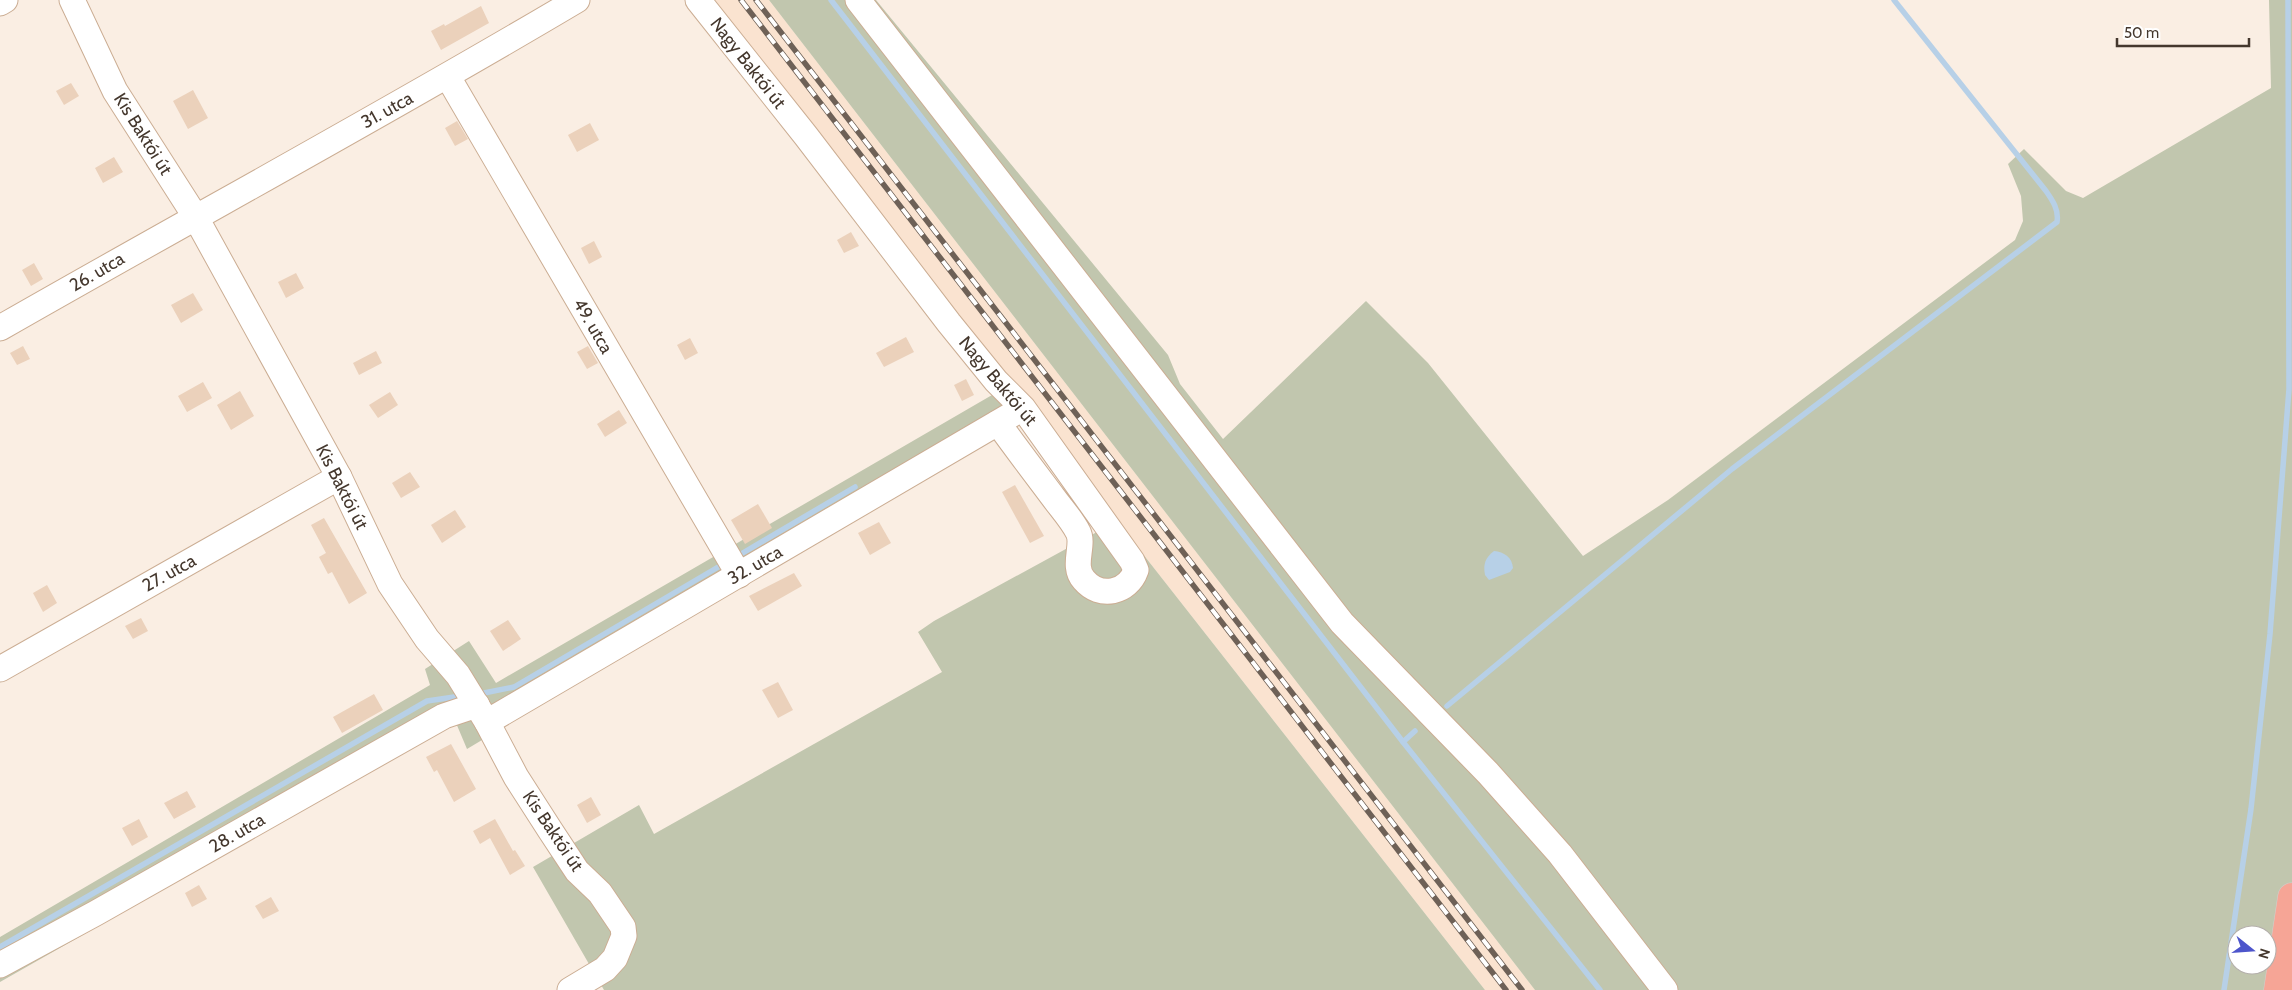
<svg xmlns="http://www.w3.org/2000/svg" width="2292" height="990" font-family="Cabin,sans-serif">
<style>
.built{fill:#fae3d0}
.green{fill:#c1c6ae;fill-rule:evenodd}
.water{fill:#b7d0e7}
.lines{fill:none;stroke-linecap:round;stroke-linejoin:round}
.stream{stroke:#b7d0e7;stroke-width:5.5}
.building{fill:#ebd1bb}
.minor-casing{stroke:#cbad93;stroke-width:27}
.highway-casing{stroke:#d2cfcd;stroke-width:29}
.minor{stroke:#fff;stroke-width:25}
.highway{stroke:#f6a596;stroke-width:28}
.rail-casing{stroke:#6e6157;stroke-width:5.5}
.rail{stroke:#fff;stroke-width:4;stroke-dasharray:11;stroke-linecap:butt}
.labels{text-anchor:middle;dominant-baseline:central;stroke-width:4.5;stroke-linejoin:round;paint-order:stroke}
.street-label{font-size:18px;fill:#44372d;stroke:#fff}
</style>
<rect width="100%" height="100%" fill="#faeee3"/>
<path class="built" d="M 715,0 L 769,0 L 1535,990 L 1485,990 L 1117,521 Z"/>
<g class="green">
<path d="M 769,0 L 876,0 L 1168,355 L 1180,384 L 1223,439 L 1366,301 L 1428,363 L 1583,556 L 1668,500 L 2015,240 L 2023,221 L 2021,196 L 2008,164 L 2024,149 L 2066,191 L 2083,198 L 2271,88 L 2269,0 L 2292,0 L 2292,990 L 1535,990 ZM 2237,935 L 2267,935 L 2267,965 L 2237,965 Z"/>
<path d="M 1011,384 L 1031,410 L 467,749 L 456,723 L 0,982 L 0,937 L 430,685 L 425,669 L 469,641 L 496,683 Z"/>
<path d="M 1117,521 L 1485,990 L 604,990 L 533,867 L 639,805 L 654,834 L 942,672 L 918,632 L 934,621 Z"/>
</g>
<path class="water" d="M 1494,551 C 1504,552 1512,557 1513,568 L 1510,572 L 1489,580 L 1485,575 C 1483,564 1485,558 1494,551 Z"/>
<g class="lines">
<g class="stream">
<path d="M 831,0 L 1403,742 L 1600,990"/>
<path d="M 736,557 L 855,487"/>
<path d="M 484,693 L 514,687 L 725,563"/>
<path d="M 1447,706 L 1732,469 L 2057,222 C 2059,210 2053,201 2046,191 L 1894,0"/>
<path d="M 1403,742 L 1415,731"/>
<path d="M 0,947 L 427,701 L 461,696"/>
<path d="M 2224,990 L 2251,809 L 2270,634 L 2289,389 L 2288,0"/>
</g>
</g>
<g class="building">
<path d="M 481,6 L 489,23 L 441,50 L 431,31 L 444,24 L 445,26 Z"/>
<path d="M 71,83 L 79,96 L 64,105 L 56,91 Z"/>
<path d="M 193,90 L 208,118 L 188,129 L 173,101 Z"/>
<path d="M 457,121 L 468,139 L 455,146 L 445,128 Z"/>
<path d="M 590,123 L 599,140 L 577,152 L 568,135 Z"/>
<path d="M 114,157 L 123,172 L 103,183 L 95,168 Z"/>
<path d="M 851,232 L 859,246 L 844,253 L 837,240 Z"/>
<path d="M 594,241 L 602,257 L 589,264 L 581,248 Z"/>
<path d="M 34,263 L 43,279 L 31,286 L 22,270 Z"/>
<path d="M 296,273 L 304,288 L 286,298 L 278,282 Z"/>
<path d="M 193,293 L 203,310 L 181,323 L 171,305 Z"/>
<path d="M 906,337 L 914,352 L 884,367 L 876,353 Z"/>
<path d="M 690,338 L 698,353 L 685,360 L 677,345 Z"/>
<path d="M 23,346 L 30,359 L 17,365 L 10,353 Z"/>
<path d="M 588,346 L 598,363 L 587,369 L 577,352 Z"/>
<path d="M 376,351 L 382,363 L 359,375 L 353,363 Z"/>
<path d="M 966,379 L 974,395 L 962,401 L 954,385 Z"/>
<path d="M 203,382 L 212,398 L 187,412 L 178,396 Z"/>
<path d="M 240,391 L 254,416 L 231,430 L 217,405 Z"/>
<path d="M 390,392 L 398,405 L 378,418 L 369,405 Z"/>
<path d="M 619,410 L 627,423 L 605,437 L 597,424 Z"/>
<path d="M 410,472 L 420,487 L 401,498 L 392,483 Z"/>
<path d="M 1015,485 L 1044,536 L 1030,543 L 1002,492 Z"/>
<path d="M 758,504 L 772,528 L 745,544 L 731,520 Z"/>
<path d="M 455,510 L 466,527 L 442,543 L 431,525 Z"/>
<path d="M 324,518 L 367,593 L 349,604 L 332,572 L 328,574 L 319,557 L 326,553 L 311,525 Z"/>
<path d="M 879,522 L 891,543 L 870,555 L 858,533 Z"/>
<path d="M 794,573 L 802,586 L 758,611 L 749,596 Z"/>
<path d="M 47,585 L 57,603 L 43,612 L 33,593 Z"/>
<path d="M 141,618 L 148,631 L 133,639 L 125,626 Z"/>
<path d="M 508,620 L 521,639 L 503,651 L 490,631 Z"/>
<path d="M 778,682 L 793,710 L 778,718 L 762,690 Z"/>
<path d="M 374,694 L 383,710 L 342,733 L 333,717 Z"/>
<path d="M 451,744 L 476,789 L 454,802 L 437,770 L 434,772 L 426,757 Z"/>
<path d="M 187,791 L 196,807 L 174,819 L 164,803 Z"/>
<path d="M 591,797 L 601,815 L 587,823 L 577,805 Z"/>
<path d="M 139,819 L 148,837 L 132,846 L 122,828 Z"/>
<path d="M 495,819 L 513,851 L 515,850 L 525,866 L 510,875 L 490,838 L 480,844 L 473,831 Z"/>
<path d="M 199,885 L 207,899 L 192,907 L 185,893 Z"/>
<path d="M 271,897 L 279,911 L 263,919 L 255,906 Z"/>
</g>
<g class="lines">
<defs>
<g id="minor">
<path d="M 72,0 L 115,91 L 195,216 L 339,477 L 390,584 L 427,639 L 458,675 L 487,722 L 516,777 L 550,830 L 577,871 L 600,893 L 623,927 L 624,936 L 615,958 L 605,969 L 570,990"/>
<path d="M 698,0 L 806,136 L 949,323 L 996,381 L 1023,408 L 1132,561 L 1136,570 C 1128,593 1100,599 1084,580 C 1071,566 1085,545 1078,532 C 1072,520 1061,508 1053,497 C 1035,473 1016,448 998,423"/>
<path d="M 858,0 L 1342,623 L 1488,773 L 1560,854 L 1665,990"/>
<path d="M 0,3 L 5,0"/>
<path d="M 448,77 L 739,575"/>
<path d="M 0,328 C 192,218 387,113 577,0"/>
<path d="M 0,669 L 339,477"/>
<path d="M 487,722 L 1011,415"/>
<path d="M 0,965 L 96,913 L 444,716 L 477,705"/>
</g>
<path id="highway" d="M 2278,990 L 2292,897"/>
</defs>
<use href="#minor" class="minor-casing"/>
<use href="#highway" class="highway-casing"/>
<use href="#minor" class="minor"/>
<use href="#highway" class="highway"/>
<defs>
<g id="rail">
<path d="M 741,0 L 1506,990"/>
<path d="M 756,0 L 1522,990"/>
</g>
</defs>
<use href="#rail" class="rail-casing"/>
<use href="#rail" class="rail"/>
</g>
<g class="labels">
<g class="street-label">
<text transform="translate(748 63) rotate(52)">Nagy Baktói út</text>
<text transform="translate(387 110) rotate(-29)">31. utca</text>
<text transform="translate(143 134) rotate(58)">Kis Baktói út</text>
<text transform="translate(97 272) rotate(-30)">26. utca</text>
<text transform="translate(593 326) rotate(60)">49. utca</text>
<text transform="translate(998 381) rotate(50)">Nagy Baktói út</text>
<text transform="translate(342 487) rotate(63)">Kis Baktói út</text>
<text transform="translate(755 565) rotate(-30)">32. utca</text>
<text transform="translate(169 573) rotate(-29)">27. utca</text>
<text transform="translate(553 831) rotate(56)">Kis Baktói út</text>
<text transform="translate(237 833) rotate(-30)">28. utca</text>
</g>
</g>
<g transform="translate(2252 950) rotate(107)"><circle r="24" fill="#ffffff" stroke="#b4afab"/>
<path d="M0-4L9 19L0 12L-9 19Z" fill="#4d55cb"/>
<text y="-8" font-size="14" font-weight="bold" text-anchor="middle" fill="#44372d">N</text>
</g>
<path d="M2117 38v8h132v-8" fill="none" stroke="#44372d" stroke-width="2.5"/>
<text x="2124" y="38" font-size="15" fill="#44372d" stroke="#ffffff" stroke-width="4" paint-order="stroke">50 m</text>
</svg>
